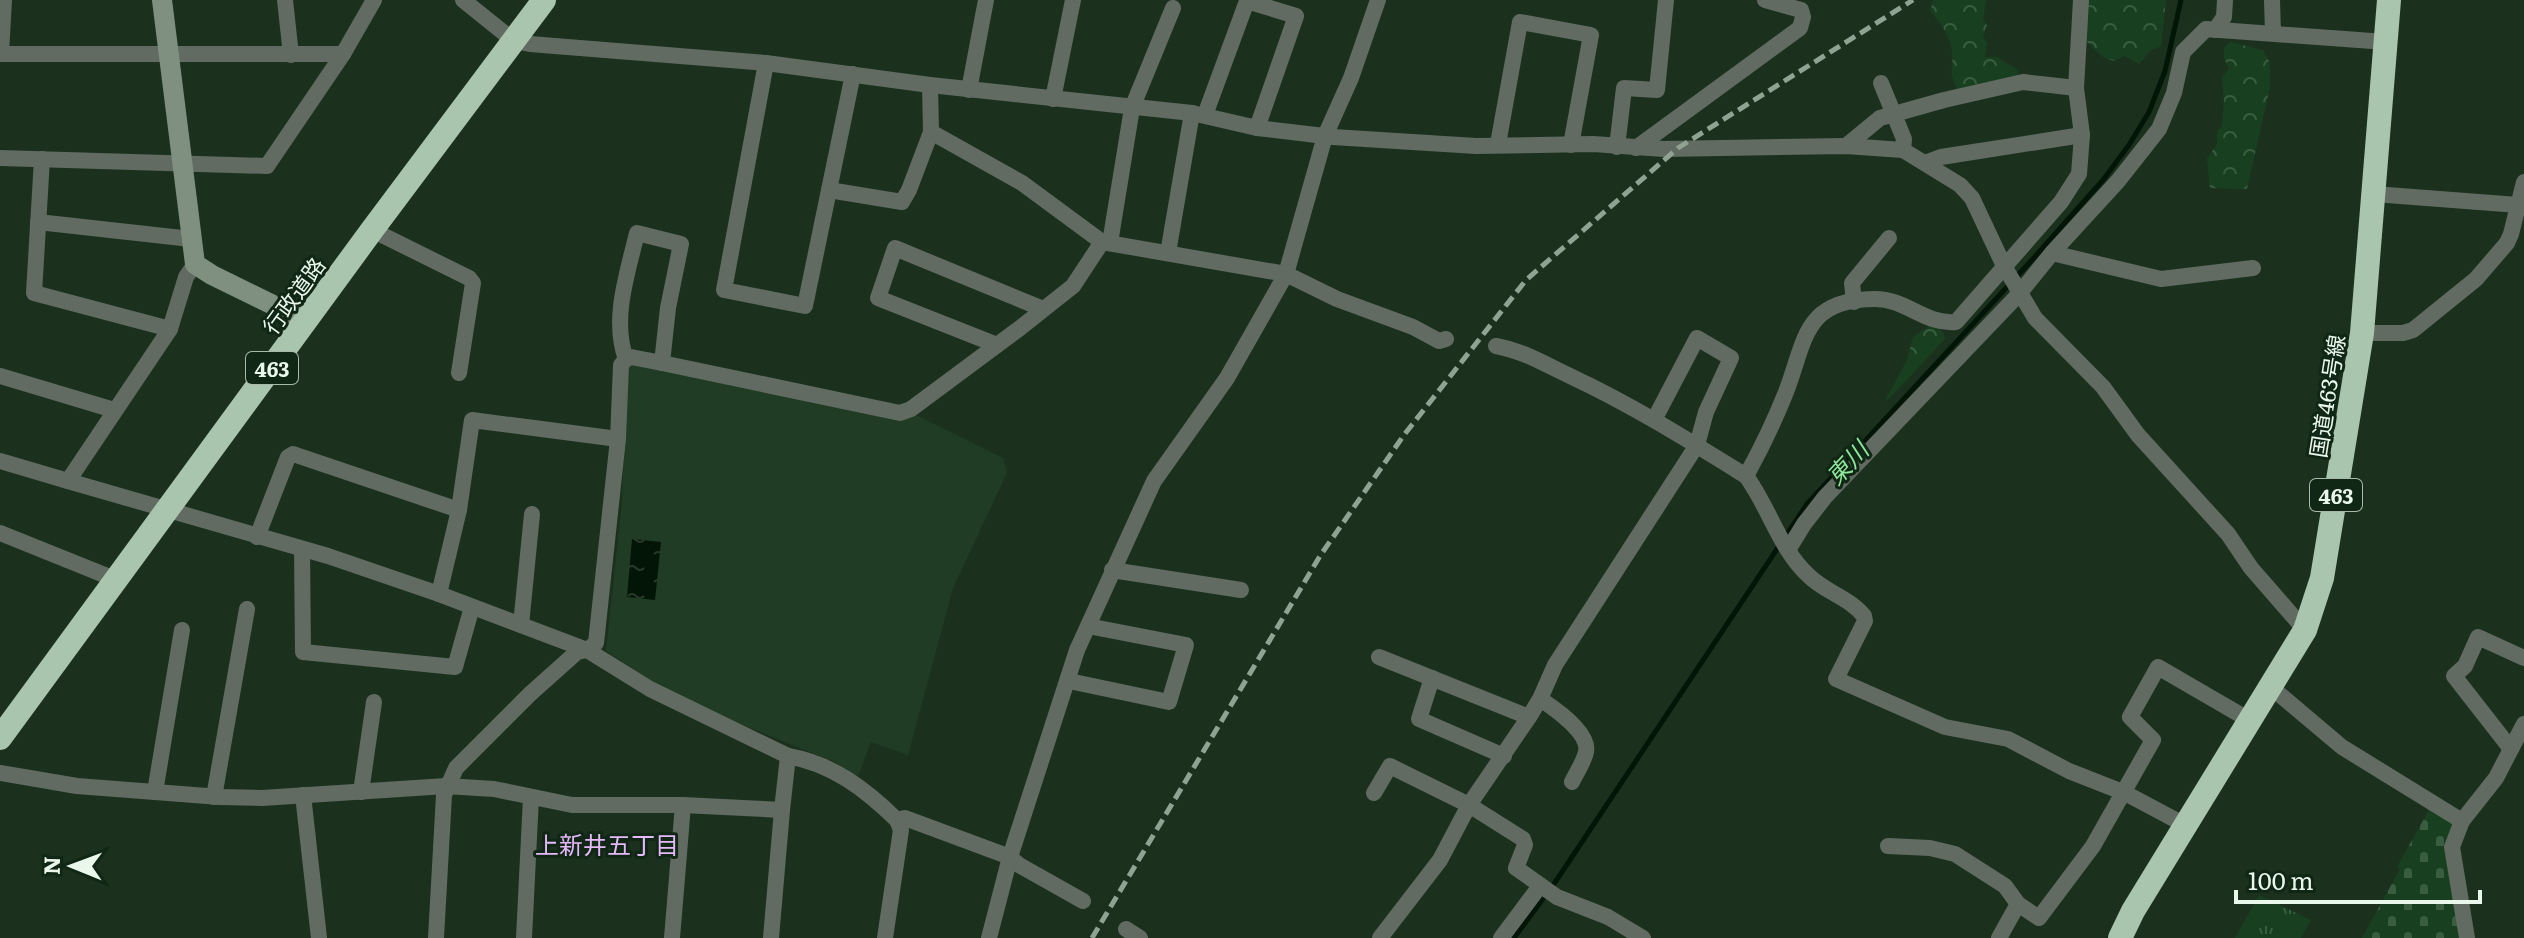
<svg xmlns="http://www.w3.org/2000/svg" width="2524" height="938" font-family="Literata,'Noto Sans JP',serif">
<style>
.built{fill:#203c24}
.forest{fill:url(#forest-crowns)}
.cemetery{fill:url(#cemetery-stones)}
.park{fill:url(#park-tufts)}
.water{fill:url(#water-ripples)}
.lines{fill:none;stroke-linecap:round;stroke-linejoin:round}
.stream{stroke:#031506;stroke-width:5}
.street{stroke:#616b62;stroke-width:16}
.secondary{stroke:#7f9080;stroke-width:20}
.highway{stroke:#aac5ad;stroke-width:24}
.rail{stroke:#90a292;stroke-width:5;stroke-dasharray:12 6;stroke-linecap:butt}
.labels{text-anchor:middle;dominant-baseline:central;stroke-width:6;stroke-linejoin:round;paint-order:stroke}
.shield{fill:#112715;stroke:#a9b9ab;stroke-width:2}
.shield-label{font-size:20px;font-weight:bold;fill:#eaf8eb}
.street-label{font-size:22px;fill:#eaf8eb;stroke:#112715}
.water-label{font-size:24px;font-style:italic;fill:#8fe79c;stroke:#112715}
.neighbourhood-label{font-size:24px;fill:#e4b8f9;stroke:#112715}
</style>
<defs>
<pattern id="forest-crowns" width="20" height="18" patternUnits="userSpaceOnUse" patternTransform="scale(2)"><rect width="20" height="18" fill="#184020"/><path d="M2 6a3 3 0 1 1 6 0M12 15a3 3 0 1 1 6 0" fill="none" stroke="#3a5c41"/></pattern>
<pattern id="cemetery-stones" width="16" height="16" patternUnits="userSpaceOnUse" patternTransform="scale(2)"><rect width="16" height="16" fill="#184020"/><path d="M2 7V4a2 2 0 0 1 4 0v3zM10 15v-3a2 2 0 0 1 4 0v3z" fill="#3a5c41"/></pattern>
<pattern id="park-tufts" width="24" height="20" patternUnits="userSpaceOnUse" patternTransform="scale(2)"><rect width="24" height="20" fill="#184020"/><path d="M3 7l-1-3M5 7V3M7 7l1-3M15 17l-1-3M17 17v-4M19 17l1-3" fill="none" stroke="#3a5c41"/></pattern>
<pattern id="water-ripples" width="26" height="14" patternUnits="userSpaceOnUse" patternTransform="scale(2)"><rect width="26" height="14" fill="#031506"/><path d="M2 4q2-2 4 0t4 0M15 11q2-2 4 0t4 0" fill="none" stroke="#28382a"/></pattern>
</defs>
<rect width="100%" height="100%" fill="#1b311e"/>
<path class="built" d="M 631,363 L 895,420 L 914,414 L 1003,458 L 1007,473 L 953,588 L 908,755 L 871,742 L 858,776 L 832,761 L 706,710 L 653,682 L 606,651 L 622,502 L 627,366 Z"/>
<g class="forest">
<path d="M 1933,0 L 1986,0 L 1983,20 L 1987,25 L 1983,37 L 1987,43 L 1985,57 L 1998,57 C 2004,64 2012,64 2018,70 L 2017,77 L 1960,91 C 1947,76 1954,68 1952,52 C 1951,37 1940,22 1930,11 Z"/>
<path d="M 2087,0 L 2166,0 L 2161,46 L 2150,51 L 2139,64 L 2124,56 L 2114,61 L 2103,57 L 2086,41 Z"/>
<path d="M 2230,42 L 2263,50 L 2270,63 L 2270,87 L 2247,189 L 2210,188 L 2207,159 L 2217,144 L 2217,131 L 2222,126 L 2224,100 L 2222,77 L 2229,69 L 2224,58 L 2224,48 Z"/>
<path d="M 1928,327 C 1938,328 1943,328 1945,339 L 1887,401 L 1886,399 L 1907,360 L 1913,337 Z"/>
</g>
<path class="cemetery" d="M 2430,808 L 2454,825 L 2459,938 L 2362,938 L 2400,869 L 2397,867 Z"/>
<path class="park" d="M 2259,895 L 2311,920 L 2301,938 L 2235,938 Z"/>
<path class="water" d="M 632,539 L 661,542 L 655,600 L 627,597 Z"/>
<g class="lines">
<path class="stream" d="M 1514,938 L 1556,881 L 1807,504 L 2031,261 L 2103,180 L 2129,145 L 2149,112 L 2165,71 L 2181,0"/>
<g class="street">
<path d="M 285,0 L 291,55"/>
<path d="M 463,0 L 514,41 L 530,44 L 766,63 L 930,85 L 1192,113 L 1257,128 L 1333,137 L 1476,146 L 1593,144 L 1664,149 L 1846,146 L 1903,150 L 1960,185 L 1972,198 L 2004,266 L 2035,318 L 2103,387 L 2138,435 L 2228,534 L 2251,568 L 2305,630"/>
<path d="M 2272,0 L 2273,33"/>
<path d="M 2215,30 L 2224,17 L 2225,0"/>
<path d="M 0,54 L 343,54"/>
<path d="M 1,54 L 4,0"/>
<path d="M 766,63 L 724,290 L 805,306 L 829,190 L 902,202 L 909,190 L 931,132 L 1022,183 L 1102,242 L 1286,274 L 1337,299 L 1413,327 L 1439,341 L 1446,339"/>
<path d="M 1881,83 L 1904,139 L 1903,150"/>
<path d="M 930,85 L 931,132"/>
<path d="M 969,90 L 986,0"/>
<path d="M 1053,99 L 1073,0"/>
<path d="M 1205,115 L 1247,1 L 1296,16 L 1257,128"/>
<path d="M 1498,144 L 1520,22 L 1591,35 L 1571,145"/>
<path d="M 1846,146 L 1880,118 L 1944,100 L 2023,82 L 2076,88"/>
<path d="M 1617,147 L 1624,88 L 1657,90 L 1666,0"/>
<path d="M 1636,148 L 1800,28 L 1803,17 L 1801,10 L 1765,0"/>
<path d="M 0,158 L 267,166 L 343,54 L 374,0"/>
<path d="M 42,159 L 34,293 L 170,329"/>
<path d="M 1925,163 L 1941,157 L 2082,135 L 2076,88 L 2081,0"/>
<path d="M 829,190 L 853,74"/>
<path d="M 2374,194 L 2518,205"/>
<path d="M 38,222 L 191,239"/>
<path d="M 372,230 L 469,278 L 473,283 L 459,373"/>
<path d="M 1110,243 L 1132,108 L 1173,8"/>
<path d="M 1168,253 L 1192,113"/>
<path d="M 2052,253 L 2161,279 L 2253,268"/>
<path d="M 1854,302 L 1852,283 L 1889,238"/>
<path d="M 2362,333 L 2403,333 L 2413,330 L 2476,279 L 2507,243 L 2511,234 L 2524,182"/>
<path d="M 997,345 L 878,298 L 895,248 L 1043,309"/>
<path d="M 1496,346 C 1524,351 1544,364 1570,376 C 1632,405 1688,440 1746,476 C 1769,507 1780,550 1809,576 C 1825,592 1850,598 1864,616 L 1865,621 L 1836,679 L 1945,727 L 2008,739 L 2069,771 L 2125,793 L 2187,826"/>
<path d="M 662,363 L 900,413 L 911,409 L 1020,328 L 1073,286 L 1102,242"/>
<path d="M 0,376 L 114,410"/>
<path d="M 618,439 L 621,365 L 626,359 C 611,319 628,272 637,233 L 681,244 L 668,308 L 662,363 L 631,357 L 626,359"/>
<path d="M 0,461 L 68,481 L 170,329 L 186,277 L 195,264"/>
<path d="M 1746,476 C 1761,449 1774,422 1786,392 C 1806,340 1803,300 1874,299 C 1905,298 1925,325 1956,322 L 2061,202 L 2079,174 L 2082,135"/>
<path d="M 0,533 L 117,580"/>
<path d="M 257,537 L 288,457 L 293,454 L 459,510"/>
<path d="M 302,550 L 303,652 L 455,667 L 472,607"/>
<path d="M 1788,550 L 1804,524 L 1825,497 L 2019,294 L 2052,253 L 2118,181 L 2159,129 L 2174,93 L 2183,52 L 2206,29 L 2386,42"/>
<path d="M 1112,570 L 1241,590"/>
<path d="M 521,625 L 532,514"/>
<path d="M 1432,678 L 1419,719 L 1504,756"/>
<path d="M 1069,681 L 1169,702 L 1186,645 L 1088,626"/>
<path d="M 2272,688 L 2342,747 L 2462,821"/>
<path d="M 1540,699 C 1554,708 1590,733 1586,752 C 1584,762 1576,773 1572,782"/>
<path d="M 1529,717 L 1540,699 L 1555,665 L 1697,445 L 1706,412 L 1731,358 L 1697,338 L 1654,420"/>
<path d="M 2511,749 L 2454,676 L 2465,666 L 2478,637 L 2524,658"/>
<path d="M 788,756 C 833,764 865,789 897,820"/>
<path d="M 0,773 L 77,786 L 220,797 L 262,798 L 446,786 L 494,789 L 572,805 L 683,805 L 782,810 L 788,756 L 650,689 L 587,650 L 439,594 L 328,556 L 68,481"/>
<path d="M 155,792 L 182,630"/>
<path d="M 361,792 L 374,702"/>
<path d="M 1374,793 L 1390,766 L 1469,805 L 1529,717 L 1379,657"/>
<path d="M 303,795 L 319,938"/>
<path d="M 214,797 L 247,609"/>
<path d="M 1888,846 L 1930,848 L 1955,854 L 2005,886 L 2018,904 L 2039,918 L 2093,846 L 2153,740 L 2130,717 L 2158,667 L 2251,721"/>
<path d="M 1126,929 L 1140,938"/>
<path d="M 436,938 L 444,795 L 456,768 L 530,694 L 577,652 L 587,650 L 596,643 L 618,439 L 472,420 L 459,510 L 439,594"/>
<path d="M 524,938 L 531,797"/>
<path d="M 672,938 L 683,805"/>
<path d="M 771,938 L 782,810"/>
<path d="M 885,938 L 901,830 L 897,820 L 905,818 L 1010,857 L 1019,865 L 1083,901"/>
<path d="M 989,938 L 1010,857 L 1077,650 L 1154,481 L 1227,378 L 1286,274 L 1325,136 L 1351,78 L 1378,0"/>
<path d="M 1380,938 L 1440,860 L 1469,805 L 1523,839 L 1525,845 L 1516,868 L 1557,897 L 1608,917 L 1643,938"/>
<path d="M 1501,938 L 1540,886"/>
<path d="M 1999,938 L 2018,904"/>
<path d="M 2467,938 L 2452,847 L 2462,821 L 2496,778 L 2524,724"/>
</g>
<path class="secondary" d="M 162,0 L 195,264 L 212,275 L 306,321"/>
<g class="highway">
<path d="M 0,738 L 372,230 L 544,0"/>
<path d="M 2120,938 L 2133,911 L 2305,630 L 2322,578 L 2362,333 L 2389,0"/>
</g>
<path class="rail" d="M 1092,938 L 1320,556 L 1404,435 L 1526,280 L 1678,148 L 1913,0"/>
</g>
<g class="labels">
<g class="shield">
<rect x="246" y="352" width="52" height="32" rx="6"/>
<rect x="2310" y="479" width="52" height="32" rx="6"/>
</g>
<g class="shield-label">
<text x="272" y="368">463</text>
<text x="2336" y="495">463</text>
</g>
<g class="street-label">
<text transform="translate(293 295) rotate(-54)">行政道路</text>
<text transform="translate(2326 396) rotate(-81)">国道463号線</text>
</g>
<g class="water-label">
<text transform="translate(1846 462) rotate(-47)">東川</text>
</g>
<g class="neighbourhood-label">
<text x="607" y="843">上新井五丁目</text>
</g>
</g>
<g transform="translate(72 866) rotate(271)" stroke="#112715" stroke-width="6" paint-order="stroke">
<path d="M0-6L14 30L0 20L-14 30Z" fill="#eaf8eb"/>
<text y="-12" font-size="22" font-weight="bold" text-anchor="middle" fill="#eaf8eb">N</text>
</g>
<path d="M2236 890v12h244v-12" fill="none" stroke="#eaf8eb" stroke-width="4"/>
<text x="2248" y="890" font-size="24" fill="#eaf8eb" stroke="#112715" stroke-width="6" paint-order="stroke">100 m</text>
</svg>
